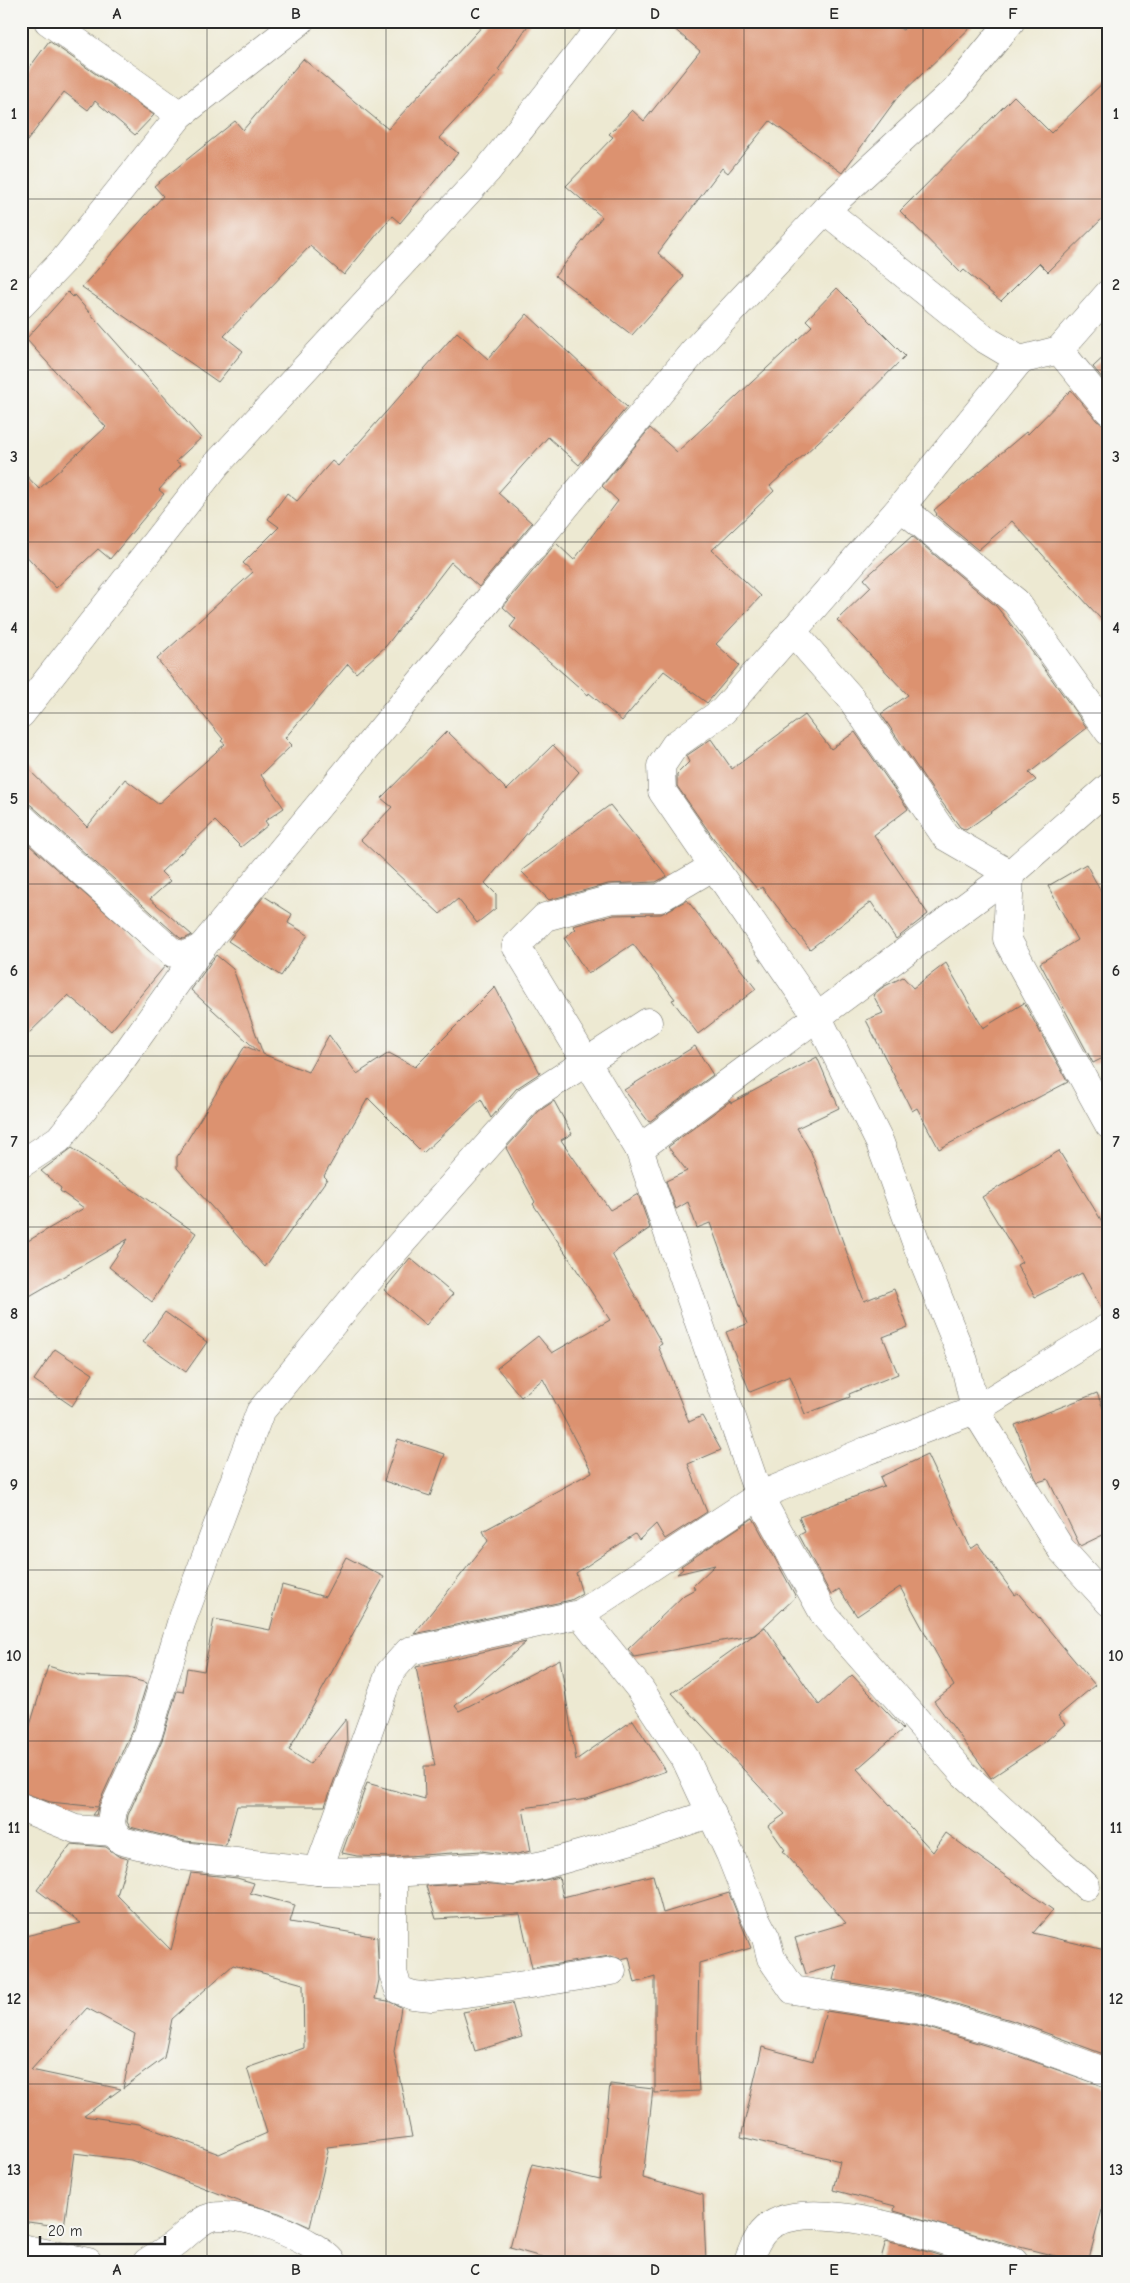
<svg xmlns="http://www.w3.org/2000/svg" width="1130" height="2283" font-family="'Comic Neue',sans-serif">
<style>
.building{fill:#dc9270;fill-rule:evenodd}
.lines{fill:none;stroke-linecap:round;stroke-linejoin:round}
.minor-casing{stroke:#6f6e65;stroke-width:29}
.minor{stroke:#fff;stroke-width:28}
.grid{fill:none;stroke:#2b2b2b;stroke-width:1;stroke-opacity:0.55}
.neatline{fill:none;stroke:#2b2b2b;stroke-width:2}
.grid-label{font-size:16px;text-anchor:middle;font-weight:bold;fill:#2b2b2b}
</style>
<rect width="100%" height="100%" fill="#f6f6f2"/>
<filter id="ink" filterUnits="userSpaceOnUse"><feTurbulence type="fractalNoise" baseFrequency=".02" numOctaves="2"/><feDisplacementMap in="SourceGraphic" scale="10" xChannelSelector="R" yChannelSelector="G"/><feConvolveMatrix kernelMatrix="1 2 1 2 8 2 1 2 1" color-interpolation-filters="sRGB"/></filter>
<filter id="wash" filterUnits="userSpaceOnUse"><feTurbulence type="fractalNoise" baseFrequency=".0096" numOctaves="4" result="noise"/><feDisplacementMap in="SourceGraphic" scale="20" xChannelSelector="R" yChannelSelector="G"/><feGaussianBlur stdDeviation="1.12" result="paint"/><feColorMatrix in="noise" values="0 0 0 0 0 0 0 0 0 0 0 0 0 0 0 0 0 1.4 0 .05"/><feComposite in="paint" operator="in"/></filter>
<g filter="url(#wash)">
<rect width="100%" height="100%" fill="#ede9d2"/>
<g id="blocks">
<g class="building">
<path d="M 487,21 L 531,21 L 498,70 L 501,71 L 439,138 L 458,153 L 400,223 L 392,216 L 344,275 L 310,246 L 224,336 L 243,351 L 218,382 L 82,287 L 163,196 L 154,186 L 235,121 L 243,130 L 303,59 L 388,129 Z"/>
<path d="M 665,21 L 885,21 L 903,30 L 911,21 L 977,21 L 897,98 L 842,173 L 770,121 L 728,173 L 722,168 L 658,253 L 684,277 L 632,335 L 555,276 L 602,217 L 566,186 L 613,137 L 609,134 L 632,110 L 644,121 L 700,51 Z"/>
<path d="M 49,41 L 154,115 L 135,135 L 95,101 L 88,110 L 64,92 L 21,149 L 21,79 Z"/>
<path d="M 1109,77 L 1109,212 L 1048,272 L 1039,263 L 1001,301 L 964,270 L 961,273 L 900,211 L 1014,96 L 1051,133 Z"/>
<path d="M 837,288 L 905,356 L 842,420 L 770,486 L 774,491 L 712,550 L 761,596 L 716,644 L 739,665 L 707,703 L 664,671 L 622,721 L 589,693 L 588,695 L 510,627 L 516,619 L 503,607 L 556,543 L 574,560 L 618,501 L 602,486 L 650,428 L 677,452 L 812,326 L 806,320 Z"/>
<path d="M 68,292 L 73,297 L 74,295 L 201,438 L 176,461 L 181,465 L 159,490 L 164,494 L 110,559 L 98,549 L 56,588 L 21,550 L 21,470 L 39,489 L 106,427 L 26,339 Z"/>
<path d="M 527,314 L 627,407 L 579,465 L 548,437 L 498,493 L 532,523 L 479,587 L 451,562 L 386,646 L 356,673 L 348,664 L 285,738 L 292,745 L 261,775 L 284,808 L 265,821 L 268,825 L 241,847 L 215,821 L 161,872 L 170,881 L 150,899 L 192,935 L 184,939 L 180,938 L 31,805 L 21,802 L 21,762 L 87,827 L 125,779 L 158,804 L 225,744 L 221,741 L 223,739 L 157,659 L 253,572 L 243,563 L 279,527 L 268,519 L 287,493 L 297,501 L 332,461 L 338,466 L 457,332 L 488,359 Z"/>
<path d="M 1109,352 L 1109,386 L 1093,367 Z"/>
<path d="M 1071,390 L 1097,421 L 1109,426 L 1109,628 L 1012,521 L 978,550 L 936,515 L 937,514 L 934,510 L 1026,432 L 1028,434 Z"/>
<path d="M 912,536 L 996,606 L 1025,642 L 1087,728 L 1029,773 L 1036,780 L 966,830 L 960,827 L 932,789 L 881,714 L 908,695 L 837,620 L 871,587 L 864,579 Z"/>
<path d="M 805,715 L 831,749 L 855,732 L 908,809 L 874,835 L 928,914 L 896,939 L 871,902 L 810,949 L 762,887 L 758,890 L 714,839 L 677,786 L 677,774 L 689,762 L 686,756 L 711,739 L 732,769 Z"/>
<path d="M 447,731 L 507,790 L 553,745 L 579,772 L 485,883 L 496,894 L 496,908 L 477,923 L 458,899 L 440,914 L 361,840 L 392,807 L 381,798 Z"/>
<path d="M 610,805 L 667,876 L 656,882 L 608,884 L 549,900 L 521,871 Z"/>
<path d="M 21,838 L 168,967 L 165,966 L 111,1031 L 68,995 L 21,1041 Z"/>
<path d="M 1086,864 L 1109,906 L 1109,1055 L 1093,1063 L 1040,963 L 1077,940 L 1048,886 Z"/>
<path d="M 264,896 L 292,914 L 288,923 L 308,935 L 281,976 L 228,941 Z"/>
<path d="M 687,900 L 756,989 L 698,1034 L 672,1000 L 675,999 L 633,944 L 588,974 L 564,938 L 576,929 L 573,926 L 614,915 L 661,914 Z"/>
<path d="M 216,955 L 233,969 L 263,1054 L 308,1072 L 329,1035 L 357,1074 L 389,1053 L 415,1067 L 495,987 L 540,1073 L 517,1088 L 491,1118 L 481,1099 L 423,1153 L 368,1098 L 324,1176 L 327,1179 L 265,1267 L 177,1168 L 177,1157 L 245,1046 L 259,1052 L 191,990 Z"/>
<path d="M 946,963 L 983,1028 L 1024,1003 L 1068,1082 L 939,1149 L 917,1108 L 912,1111 L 866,1020 L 883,1013 L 873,995 L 883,987 L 903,977 L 913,988 Z"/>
<path d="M 695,1046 L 713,1075 L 649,1122 L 624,1090 Z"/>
<path d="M 817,1057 L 839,1108 L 797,1128 L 811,1152 L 864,1301 L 894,1289 L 908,1327 L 883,1337 L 898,1374 L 849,1394 L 850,1397 L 805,1414 L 790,1376 L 750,1392 L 726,1332 L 747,1324 L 710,1223 L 697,1228 L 688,1202 L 676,1209 L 666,1181 L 687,1171 L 668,1147 L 730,1101 L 731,1103 Z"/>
<path d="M 554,1101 L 572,1134 L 561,1140 L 610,1210 L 638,1194 L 650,1228 L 612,1254 L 662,1344 L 658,1346 L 689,1422 L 702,1416 L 721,1450 L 688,1464 L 707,1512 L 665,1539 L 656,1524 L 639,1540 L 635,1534 L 576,1573 L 582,1594 L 571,1600 L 414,1634 L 488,1541 L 483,1531 L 592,1472 L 543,1379 L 521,1397 L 497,1368 L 538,1336 L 552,1353 L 610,1320 L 533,1204 L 535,1202 L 506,1148 L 539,1111 Z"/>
<path d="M 72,1148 L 196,1233 L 152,1302 L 109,1267 L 128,1239 L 21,1301 L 21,1245 L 84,1208 L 60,1191 L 61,1188 L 41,1171 Z"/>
<path d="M 1059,1151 L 1109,1233 L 1109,1311 L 1104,1313 L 1082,1273 L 1035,1297 L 1017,1265 L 1022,1262 L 982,1197 Z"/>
<path d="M 410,1258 L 453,1294 L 426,1325 L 384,1290 Z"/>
<path d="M 165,1312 L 207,1342 L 186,1372 L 143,1342 Z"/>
<path d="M 55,1349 L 93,1374 L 72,1406 L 34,1380 Z"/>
<path d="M 1097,1393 L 1109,1423 L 1109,1532 L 1080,1546 L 1048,1479 L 1038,1482 L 1035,1477 L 1015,1425 Z"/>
<path d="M 398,1439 L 445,1454 L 430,1496 L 384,1481 Z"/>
<path d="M 927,1455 L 971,1549 L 978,1544 L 1015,1595 L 1018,1593 L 1095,1685 L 1058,1716 L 1065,1724 L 1045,1742 L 991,1778 L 934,1701 L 954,1686 L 900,1587 L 857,1616 L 839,1589 L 831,1595 L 799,1535 L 805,1532 L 799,1517 L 884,1486 L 880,1477 Z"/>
<path d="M 753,1518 L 796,1597 L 755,1635 L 634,1657 L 628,1649 L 684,1595 L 695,1589 L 693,1586 L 715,1565 L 677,1574 L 683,1569 L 681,1566 Z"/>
<path d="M 346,1557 L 384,1577 L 289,1750 L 310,1764 L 346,1719 L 347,1744 L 325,1806 L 237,1806 L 226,1845 L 185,1841 L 130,1827 L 127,1822 L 128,1815 L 162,1740 L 177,1691 L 183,1692 L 187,1668 L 204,1671 L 214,1619 L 270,1630 L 282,1585 L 325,1597 Z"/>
<path d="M 765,1627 L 819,1705 L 852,1675 L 903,1729 L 857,1769 L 933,1852 L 946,1833 L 1053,1910 L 1033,1933 L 1109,1951 L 1109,2056 L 1011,2020 L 925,1995 L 833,1980 L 837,1965 L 806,1974 L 795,1938 L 846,1923 L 783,1851 L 785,1850 L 768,1826 L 785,1814 L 672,1693 Z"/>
<path d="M 526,1642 L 455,1706 L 459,1711 L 560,1659 L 576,1760 L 633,1720 L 666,1771 L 587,1799 L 523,1808 L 531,1851 L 512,1855 L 481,1851 L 393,1857 L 357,1856 L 342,1853 L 367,1783 L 425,1799 L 424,1766 L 435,1766 L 416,1667 Z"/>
<path d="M 48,1666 L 81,1676 L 128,1678 L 147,1683 L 133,1728 L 99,1803 L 96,1815 L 92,1815 L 98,1807 L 50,1802 L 21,1792 L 21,1755 Z"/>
<path d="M 71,1844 L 106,1847 L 118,1856 L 128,1859 L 117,1895 L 171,1950 L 191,1873 L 237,1878 L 254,1883 L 250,1893 L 295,1905 L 290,1922 L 377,1937 L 379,1980 L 375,1999 L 388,2001 L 401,2007 L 394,2052 L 412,2137 L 327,2147 L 328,2151 L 310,2227 L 279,2213 L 241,2202 L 131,2160 L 74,2153 L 64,2227 L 21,2221 L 21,1937 L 81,1923 L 37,1890 ZM 233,1965 L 303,1984 L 304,2048 L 247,2068 L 267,2133 L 219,2154 L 139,2124 L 84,2116 L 121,2089 L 31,2070 L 87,2008 L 135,2034 L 123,2088 L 164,2058 L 172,2019 Z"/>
<path d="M 653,1875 L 663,1913 L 729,1893 L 751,1948 L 699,1963 L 697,2052 L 699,2091 L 655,2093 L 655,1977 L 635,1983 L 629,1957 L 621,1959 L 610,1956 L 532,1968 L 520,1914 L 436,1919 L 426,1886 L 481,1883 L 515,1886 L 559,1877 L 563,1897 Z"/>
<path d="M 512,2003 L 522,2037 L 475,2051 L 463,2012 Z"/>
<path d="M 826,2011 L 918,2025 L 1001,2050 L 1109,2088 L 1109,2184 L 1088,2262 L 1079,2262 L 1012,2245 L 894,2211 L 895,2206 L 833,2190 L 840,2161 L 741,2137 L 762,2047 L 813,2061 Z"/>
<path d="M 610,2084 L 653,2089 L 643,2178 L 703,2195 L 706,2262 L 559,2262 L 510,2248 L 532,2164 L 600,2180 Z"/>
<path d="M 886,2241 L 925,2251 L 960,2262 L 880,2262 Z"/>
</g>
</g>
</g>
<g filter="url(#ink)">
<use href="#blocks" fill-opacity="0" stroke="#6f6e65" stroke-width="1"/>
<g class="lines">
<defs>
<g id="minor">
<path d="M 48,21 L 180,115"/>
<path d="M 825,210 L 983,338 L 1020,360 L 1059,350 L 1109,293"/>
<path d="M 21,305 L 64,260 L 180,115 L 300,21"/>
<path d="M 1059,350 L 1109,411"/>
<path d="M 1020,360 L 901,507 L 723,711 L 675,745 L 661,766 L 662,791 L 818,1018 L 880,1143 L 917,1245 L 964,1361 L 975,1410 L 1061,1549 L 1109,1602"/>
<path d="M 901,507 L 1016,602 L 1109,732"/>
<path d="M 792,631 L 850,697 L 946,837 L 1010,874 L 1007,939 L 1109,1125"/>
<path d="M 21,714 L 216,465 L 487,171 L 605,21"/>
<path d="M 21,817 L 173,953 L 187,955 L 202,947"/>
<path d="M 648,1022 L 529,1099 L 366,1283 L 260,1412 L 181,1623 L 148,1734 L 113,1810 L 111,1822 L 113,1832 L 122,1841 L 182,1856 L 318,1871 L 393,1873 L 482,1867 L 512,1871 L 543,1865 L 635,1839 L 712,1813"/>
<path d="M 639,1149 L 516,946 L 545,917 L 612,899 L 660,898 L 714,866"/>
<path d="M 21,1164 L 59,1139 L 113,1072 L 202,947 L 694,351 L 825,210 L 955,90 L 1011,21"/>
<path d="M 580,1614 L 640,1689 L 685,1758 L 730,1854 L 755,1917 L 766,1938 L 771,1958 L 793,1990 L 921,2010 L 1006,2035 L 1109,2073"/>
<path d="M 21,1807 L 75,1829 L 113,1832"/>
<path d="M 318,1871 L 390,1672 L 409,1651 L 580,1614 L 759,1496 L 866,1451 L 975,1410 L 1109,1327"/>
<path d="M 393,1873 L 393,1973 L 399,1990 L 413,1995 L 432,1997 L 505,1988 L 612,1971"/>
<path d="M 1086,1886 L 964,1774 L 825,1616 L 759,1496 L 639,1149 L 1010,874 L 1109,787"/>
<path d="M 21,2248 L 88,2262"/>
<path d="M 147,2262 C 156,2256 165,2251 173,2245 C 184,2237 194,2225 206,2219 C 234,2206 314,2239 332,2262"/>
<path d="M 748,2262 C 754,2245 761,2228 779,2221 C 831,2199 959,2246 1014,2262"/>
</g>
</defs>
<use href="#minor" class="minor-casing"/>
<use href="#minor" class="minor"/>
</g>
</g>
<path class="grid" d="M 207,21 L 207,2262M 386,21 L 386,2262M 565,21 L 565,2262M 744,21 L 744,2262M 923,21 L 923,2262M 21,199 L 1109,199M 21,370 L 1109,370M 21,542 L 1109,542M 21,713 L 1109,713M 21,884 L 1109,884M 21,1056 L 1109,1056M 21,1227 L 1109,1227M 21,1399 L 1109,1399M 21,1570 L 1109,1570M 21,1741 L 1109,1741M 21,1913 L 1109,1913M 21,2084 L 1109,2084"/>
<rect width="1130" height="2283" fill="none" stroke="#f6f6f2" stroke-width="55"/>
<path d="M40 2236v8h125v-8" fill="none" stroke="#2b2b2b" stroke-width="2.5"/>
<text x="48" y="2236" font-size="15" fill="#2b2b2b" stroke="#f6f6f2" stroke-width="4" paint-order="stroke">20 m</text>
<rect x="28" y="28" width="1074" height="2228" class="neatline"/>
<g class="grid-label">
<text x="117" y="19">A</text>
<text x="296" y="19">B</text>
<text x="475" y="19">C</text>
<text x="655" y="19">D</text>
<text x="834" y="19">E</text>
<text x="1013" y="19">F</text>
<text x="14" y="119">1</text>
<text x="1116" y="119">1</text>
<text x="14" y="290">2</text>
<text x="1116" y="290">2</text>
<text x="14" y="462">3</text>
<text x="1116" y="462">3</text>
<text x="14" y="633">4</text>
<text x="1116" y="633">4</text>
<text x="14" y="804">5</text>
<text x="1116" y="804">5</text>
<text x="14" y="976">6</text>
<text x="1116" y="976">6</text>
<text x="14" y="1147">7</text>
<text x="1116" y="1147">7</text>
<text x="14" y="1319">8</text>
<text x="1116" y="1319">8</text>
<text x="14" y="1490">9</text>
<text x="1116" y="1490">9</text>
<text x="14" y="1661">10</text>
<text x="1116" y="1661">10</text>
<text x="14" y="1833">11</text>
<text x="1116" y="1833">11</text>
<text x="14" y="2004">12</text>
<text x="1116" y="2004">12</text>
<text x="14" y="2175">13</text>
<text x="1116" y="2175">13</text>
<text x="117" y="2275">A</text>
<text x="296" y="2275">B</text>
<text x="475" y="2275">C</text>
<text x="655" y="2275">D</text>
<text x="834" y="2275">E</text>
<text x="1013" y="2275">F</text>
</g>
</svg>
